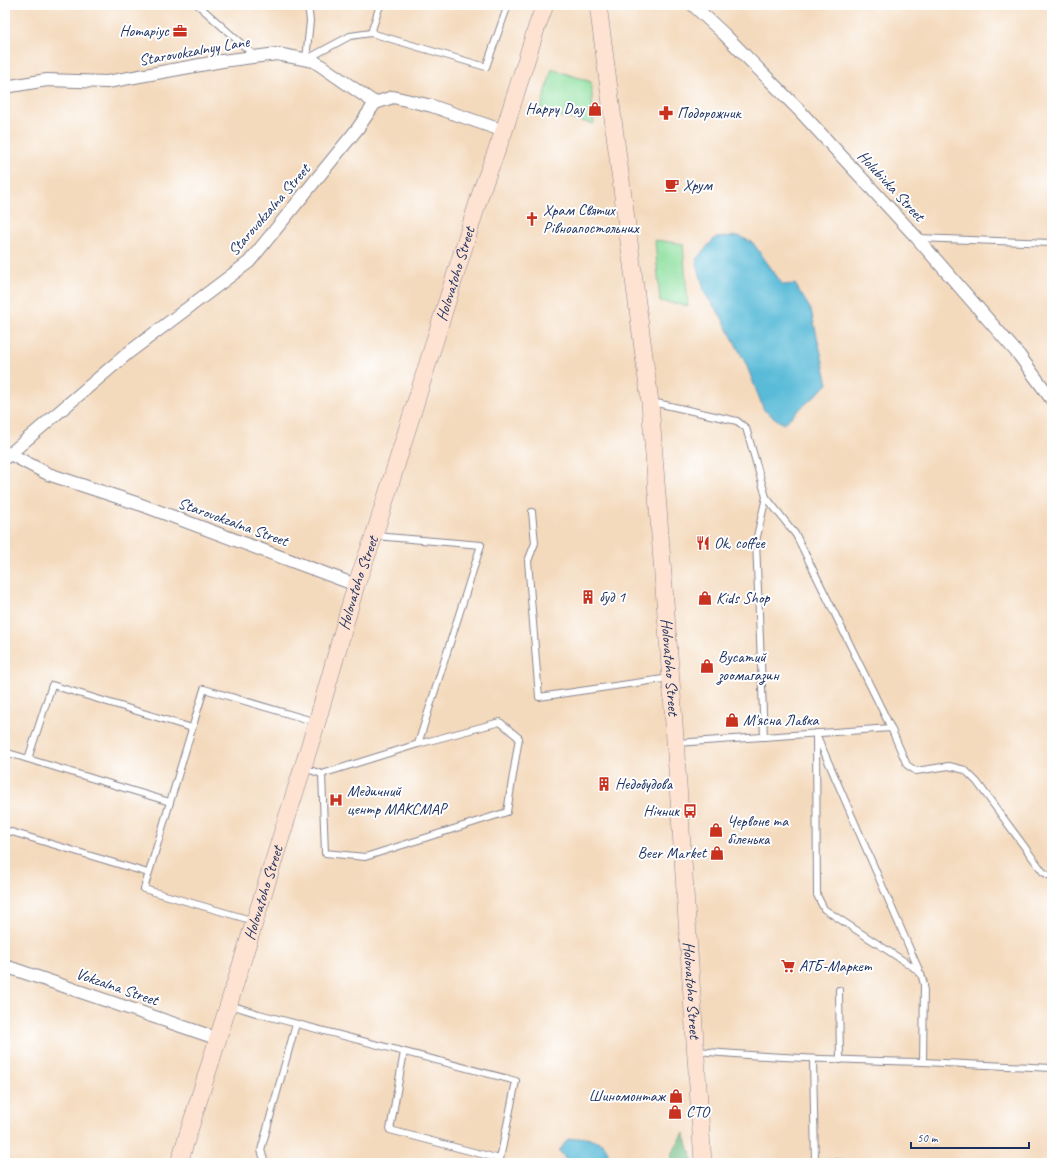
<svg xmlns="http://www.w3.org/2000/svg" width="1057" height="1168" font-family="Caveat,sans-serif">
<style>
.green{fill:#8fe0a0;stroke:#55887f}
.forest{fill:#73be86;stroke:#477672}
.water{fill:#5abbd8;stroke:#3a759b}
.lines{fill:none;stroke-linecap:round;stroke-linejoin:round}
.lane-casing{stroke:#88848e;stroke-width:8}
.street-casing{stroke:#88848e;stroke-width:14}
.secondary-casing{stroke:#88848e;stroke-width:18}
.lane{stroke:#fff;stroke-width:6}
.street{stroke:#fff;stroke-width:12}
.secondary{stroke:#fee3d2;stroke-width:17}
.labels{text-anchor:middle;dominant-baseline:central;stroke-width:4;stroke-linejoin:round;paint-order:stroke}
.poi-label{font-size:16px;fill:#1b2f5e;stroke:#fff;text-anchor:start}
.street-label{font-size:16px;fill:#1b2f5e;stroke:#fff}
</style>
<rect width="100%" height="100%" fill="#fff"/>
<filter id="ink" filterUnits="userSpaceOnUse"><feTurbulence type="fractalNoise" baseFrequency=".025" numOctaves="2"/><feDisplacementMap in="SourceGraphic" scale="8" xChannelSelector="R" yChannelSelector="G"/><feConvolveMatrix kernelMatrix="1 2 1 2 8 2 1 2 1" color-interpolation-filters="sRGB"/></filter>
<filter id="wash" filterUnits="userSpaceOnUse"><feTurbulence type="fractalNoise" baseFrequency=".012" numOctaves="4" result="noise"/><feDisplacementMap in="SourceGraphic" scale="16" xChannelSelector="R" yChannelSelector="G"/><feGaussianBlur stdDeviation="0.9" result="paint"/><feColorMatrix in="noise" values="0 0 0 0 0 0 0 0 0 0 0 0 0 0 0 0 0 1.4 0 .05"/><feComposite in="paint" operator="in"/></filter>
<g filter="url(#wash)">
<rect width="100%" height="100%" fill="#f4dabd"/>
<g class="green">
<path d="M 552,69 L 591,82 L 594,124 L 540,112 Z"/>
<path d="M 655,240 L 683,244 L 688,306 L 660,301 Z"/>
</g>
<path class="forest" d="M 684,1133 L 694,1163 L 670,1163 L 671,1154 Z"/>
<g class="water">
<path d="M 739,236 L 753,243 L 783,285 L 795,284 L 811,310 L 828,384 L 783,424 L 764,410 L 746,364 L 721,316 L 705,294 L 696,259 L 715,238 Z"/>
<path d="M 587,1137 L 604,1144 L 610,1157 L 610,1163 L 569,1163 L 569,1162 L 559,1151 L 568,1139 Z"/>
</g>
</g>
<g filter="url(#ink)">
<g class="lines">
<defs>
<g id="lane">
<path d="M 198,5 L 255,56"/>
<path d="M 371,33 L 380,5"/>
<path d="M 306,59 L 310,21 L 308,5"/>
<path d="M 307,59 L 350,36 L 371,33 L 486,67 L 508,5"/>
<path d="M 918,238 L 1052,243"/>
<path d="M 652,402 L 737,421 L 746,428 L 766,497 L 756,541 L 764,737"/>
<path d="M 766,497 L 796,535 L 891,728 L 907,765 L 916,771 L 949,766 L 965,770 L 977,782 L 1043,872 L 1052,877"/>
<path d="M 532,512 L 535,543 L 528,561 L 539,697 L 670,678"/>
<path d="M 817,736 L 919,970"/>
<path d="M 677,743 L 891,728"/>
<path d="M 5,752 L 170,802"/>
<path d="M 28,759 L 52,685 L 192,728"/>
<path d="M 304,768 L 322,774 L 418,744 L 481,545 L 375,536"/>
<path d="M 322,774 L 325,853 L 365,857 L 507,812 L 519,738 L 500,722 L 418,744"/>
<path d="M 5,830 L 148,873"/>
<path d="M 254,921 L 144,889 L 204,689 L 316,722"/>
<path d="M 839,990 L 840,1060"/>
<path d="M 230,1005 L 259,1014 L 516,1081 L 500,1159 L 502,1163"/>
<path d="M 698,1051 C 773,1058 848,1060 923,1062 L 924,984 L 921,974 L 913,967 L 824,909 L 817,895 L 816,733"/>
<path d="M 404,1052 L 390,1130 L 500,1159"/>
<path d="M 813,1059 L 815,1161 L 847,1163"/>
<path d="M 923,1062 L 1052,1068"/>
<path d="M 265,1163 L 261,1150 L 296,1024"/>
</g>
<g id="street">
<path d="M 693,5 L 724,34 L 799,110 L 917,238 L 1019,355 L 1052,400"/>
<path d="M 5,87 L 47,80 L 107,82 L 222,61 L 277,54 L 314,61 L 375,103"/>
<path d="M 10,454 L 48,474 L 139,504 L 356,585"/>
<path d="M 5,458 L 128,353 L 249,262 L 358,128 L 375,103 L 393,97 L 432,106 L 504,131"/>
<path d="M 5,966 L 219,1039"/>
</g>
<g id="secondary">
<path id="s1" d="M 598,5 L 650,402 L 672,694 L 703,1163"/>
<path id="s2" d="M 179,1163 L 317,722 L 356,585 L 374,536 L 482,189 L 504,131 L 537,26 L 545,5"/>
</g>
</defs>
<use href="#lane" class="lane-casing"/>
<use href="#street" class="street-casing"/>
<use href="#secondary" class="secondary-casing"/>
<use href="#lane" class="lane"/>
<use href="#street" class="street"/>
<use href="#secondary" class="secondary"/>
</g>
</g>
<defs>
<symbol id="office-bare" viewBox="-9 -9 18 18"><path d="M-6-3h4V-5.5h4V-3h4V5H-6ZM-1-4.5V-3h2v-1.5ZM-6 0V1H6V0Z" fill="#c8321e" stroke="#fff" stroke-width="2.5" paint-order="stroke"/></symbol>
<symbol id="shop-bare" viewBox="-9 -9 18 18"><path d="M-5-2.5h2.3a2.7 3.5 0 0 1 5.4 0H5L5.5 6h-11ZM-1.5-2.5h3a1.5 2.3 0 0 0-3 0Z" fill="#c8321e" stroke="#fff" stroke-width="2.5" paint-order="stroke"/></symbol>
<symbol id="pharmacy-bare" viewBox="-9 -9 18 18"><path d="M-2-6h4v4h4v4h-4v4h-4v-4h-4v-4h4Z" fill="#c8321e" stroke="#fff" stroke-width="2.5" paint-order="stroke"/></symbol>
<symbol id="cafe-bare" viewBox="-9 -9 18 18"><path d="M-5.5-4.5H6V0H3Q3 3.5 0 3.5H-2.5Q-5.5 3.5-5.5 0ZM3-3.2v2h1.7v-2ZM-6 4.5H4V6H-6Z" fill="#c8321e" stroke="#fff" stroke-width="2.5" paint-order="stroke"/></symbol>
<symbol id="church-bare" viewBox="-9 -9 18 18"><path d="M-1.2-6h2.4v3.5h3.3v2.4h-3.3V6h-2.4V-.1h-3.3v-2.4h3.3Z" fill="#c8321e" stroke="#fff" stroke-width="2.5" paint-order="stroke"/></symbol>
<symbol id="restaurant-bare" viewBox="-9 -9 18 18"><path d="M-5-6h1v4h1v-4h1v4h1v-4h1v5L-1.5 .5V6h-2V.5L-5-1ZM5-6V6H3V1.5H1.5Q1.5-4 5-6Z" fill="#c8321e" stroke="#fff" stroke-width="2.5" paint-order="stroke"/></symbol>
<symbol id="building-bare" viewBox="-9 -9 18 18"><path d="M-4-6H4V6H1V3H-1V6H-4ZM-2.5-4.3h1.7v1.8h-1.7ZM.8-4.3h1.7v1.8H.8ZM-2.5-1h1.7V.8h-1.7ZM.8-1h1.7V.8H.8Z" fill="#c8321e" stroke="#fff" stroke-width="2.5" paint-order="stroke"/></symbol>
<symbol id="hospital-bare" viewBox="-9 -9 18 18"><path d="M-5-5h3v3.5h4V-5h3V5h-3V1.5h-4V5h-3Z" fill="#c8321e" stroke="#fff" stroke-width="2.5" paint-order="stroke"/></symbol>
<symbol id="bus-bare" viewBox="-9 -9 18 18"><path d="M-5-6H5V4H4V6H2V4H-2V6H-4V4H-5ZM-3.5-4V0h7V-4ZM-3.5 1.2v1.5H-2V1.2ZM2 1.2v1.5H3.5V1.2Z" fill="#c8321e" stroke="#fff" stroke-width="2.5" paint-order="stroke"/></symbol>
<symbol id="supermarket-bare" viewBox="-9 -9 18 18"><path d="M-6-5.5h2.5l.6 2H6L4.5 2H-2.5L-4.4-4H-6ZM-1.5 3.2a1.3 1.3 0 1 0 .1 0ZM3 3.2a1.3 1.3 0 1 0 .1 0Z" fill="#c8321e" stroke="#fff" stroke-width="2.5" paint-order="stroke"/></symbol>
</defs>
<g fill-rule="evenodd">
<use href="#office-bare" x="170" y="21" width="20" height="20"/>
<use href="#shop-bare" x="585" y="99" width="20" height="20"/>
<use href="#pharmacy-bare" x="656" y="103" width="20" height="20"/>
<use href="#cafe-bare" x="662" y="175" width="20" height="20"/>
<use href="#church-bare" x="522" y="209" width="20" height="20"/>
<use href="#restaurant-bare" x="693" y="533" width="20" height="20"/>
<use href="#building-bare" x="578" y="587" width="20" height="20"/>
<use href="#shop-bare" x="695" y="588" width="20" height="20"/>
<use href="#shop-bare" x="697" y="656" width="20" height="20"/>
<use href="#shop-bare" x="722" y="710" width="20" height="20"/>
<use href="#building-bare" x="594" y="774" width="20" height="20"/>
<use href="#hospital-bare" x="326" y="790" width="20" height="20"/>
<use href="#bus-bare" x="680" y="801" width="20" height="20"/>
<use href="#shop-bare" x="706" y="820" width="20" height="20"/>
<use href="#shop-bare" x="707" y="843" width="20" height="20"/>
<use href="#supermarket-bare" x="778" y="956" width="20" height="20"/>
<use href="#shop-bare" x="666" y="1086" width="20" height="20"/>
<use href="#shop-bare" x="665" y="1102" width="20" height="20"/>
</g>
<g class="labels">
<g class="poi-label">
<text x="169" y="31" text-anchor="end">Нотаріус</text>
<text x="584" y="109" text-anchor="end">Happy Day</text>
<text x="677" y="113">Подорожник</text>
<text x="683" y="185">Хрум</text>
<text x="543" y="210">Храм Святих<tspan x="543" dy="18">Рівноапостольних</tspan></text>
<text x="714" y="543">Ok, coffee</text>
<text x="599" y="597">буд 1</text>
<text x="716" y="598">Kids Shop</text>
<text x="718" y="657">Вусатий<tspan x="718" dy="18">зоомагазин</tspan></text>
<text x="743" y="720">М'ясна Лавка</text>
<text x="615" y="784">Недобудова</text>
<text x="347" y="791">Медичний<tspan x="347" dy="18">центр МАКСМАР</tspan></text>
<text x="679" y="811" text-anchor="end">Нічник</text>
<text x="727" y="821">Червоне та<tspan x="727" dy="18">біленька</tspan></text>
<text x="706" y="853" text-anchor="end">Beer Market</text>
<text x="799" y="966">АТБ-Маркет</text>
<text x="665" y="1096" text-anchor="end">Шиномонтаж</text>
<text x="686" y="1112">СТО</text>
</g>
<g class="street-label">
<text transform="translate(194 51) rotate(-10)">Starovokzalnyy Lane</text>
<text transform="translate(891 186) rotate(47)">Holubivka Street</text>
<text transform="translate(269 210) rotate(-49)">Starovokzalna Street</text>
<text stroke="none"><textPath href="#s2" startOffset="931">Holovatoho Street</textPath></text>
<text transform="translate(233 522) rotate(20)">Starovokzalna Street</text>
<text stroke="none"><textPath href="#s2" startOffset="607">Holovatoho Street</textPath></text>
<text stroke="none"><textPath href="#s1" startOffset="666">Holovatoho Street</textPath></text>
<text stroke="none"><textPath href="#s2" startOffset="283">Holovatoho Street</textPath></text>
<text transform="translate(117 987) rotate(19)">Vokzalna Street</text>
<text stroke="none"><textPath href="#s1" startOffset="990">Holovatoho Street</textPath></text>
</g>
</g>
<rect width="1057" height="1168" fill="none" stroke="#fff" stroke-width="20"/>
<path d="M911 1142v6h118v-6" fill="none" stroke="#1b2f5e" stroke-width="2"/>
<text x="917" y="1142" font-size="12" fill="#1b2f5e" stroke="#ffffff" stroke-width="3" paint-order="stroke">50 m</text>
</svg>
